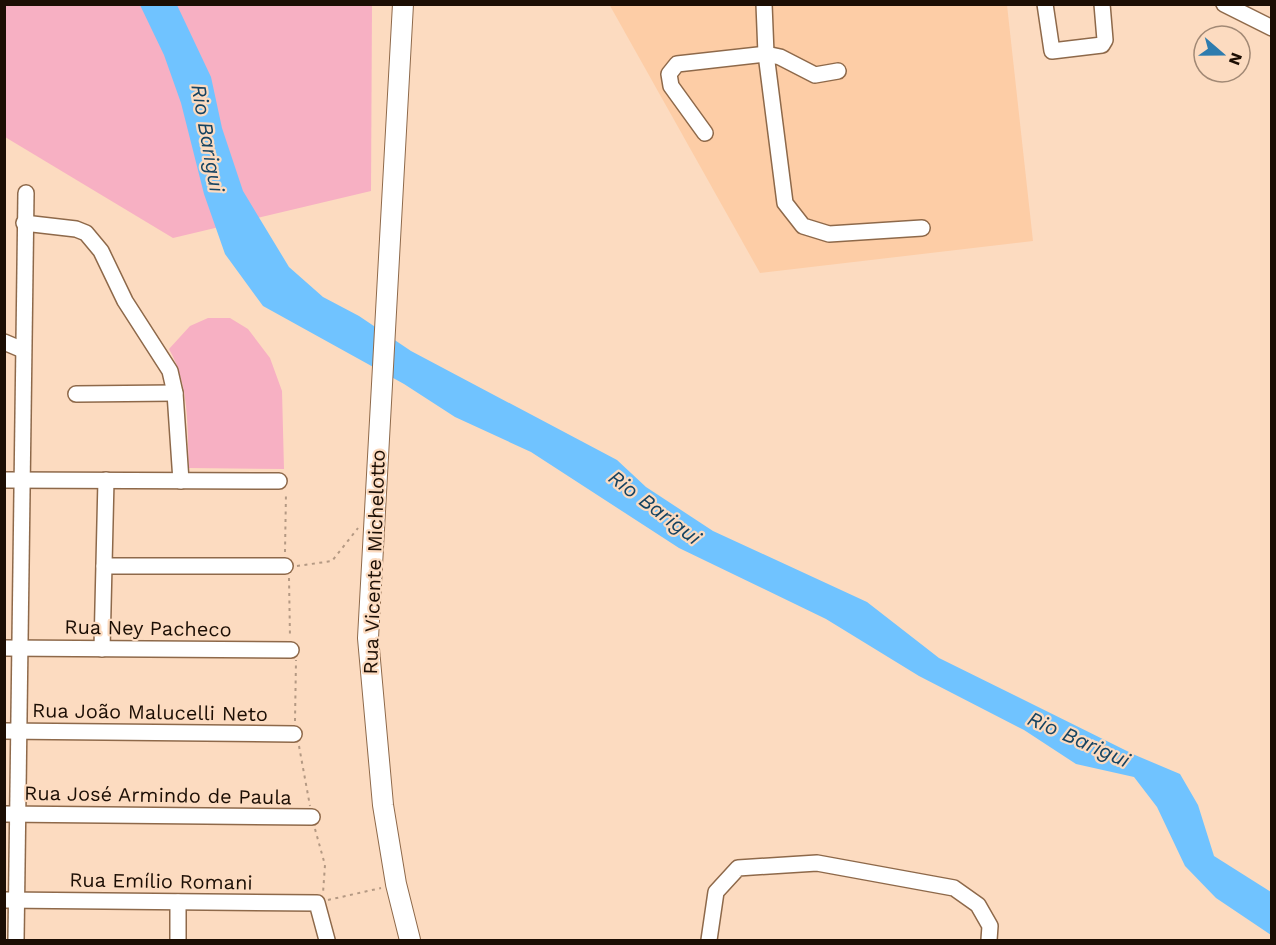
<svg xmlns="http://www.w3.org/2000/svg" width="1276" height="945" font-family="'Work Sans',sans-serif">
<style>
.built{fill:#fdcda6}
.green{fill:#f7b0c3}
.water{fill:#70c3ff}
.lines{fill:none;stroke-linecap:round;stroke-linejoin:round}
.minor-casing{stroke:#8e694a;stroke-width:18}
.major-casing{stroke:#8e694a;stroke-width:22}
.path{stroke:#b49983;stroke-width:2;stroke-dasharray:3 4.5;stroke-linecap:butt}
.minor{stroke:#fff;stroke-width:15}
.major{stroke:#fff;stroke-width:20}
.labels{text-anchor:middle;dominant-baseline:central;stroke-width:4.5;stroke-linejoin:round;paint-order:stroke}
.street-label{font-size:20px;fill:#1c0e04;stroke:#fcdbc0}
.water-label{font-size:21px;font-style:italic;fill:#164361;stroke:#fcdbc0}
</style>
<rect width="100%" height="100%" fill="#fcdbc0"/>
<path class="built" d="M 609,4 L 1007,5 L 1033,241 L 760,273 Z"/>
<g class="green">
<path d="M 4,5 L 372,5 L 371,191 L 173,238 L 5,137 Z"/>
<path d="M 208,318 L 230,318 L 248,329 L 270,358 L 282,391 L 284,469 L 189,468 C 187,427 190,386 169,349 L 190,326 Z"/>
</g>
<path class="water" d="M 140,5 L 177,5 L 211,77 L 222,128 L 243,191 L 289,267 L 323,297 L 359,316 L 411,351 L 617,460 L 646,487 L 713,531 L 867,602 L 939,658 L 1135,755 L 1180,774 L 1198,805 L 1214,856 L 1271,892 L 1271,935 L 1216,898 L 1185,866 L 1157,807 L 1134,777 L 1076,764 L 1024,730 L 919,676 L 826,619 L 679,548 L 531,452 L 455,417 L 404,384 L 263,306 L 225,254 L 204,194 L 181,103 L 164,55 Z"/>
<g class="lines">
<defs>
<g id="minor">
<path d="M 764,4 L 766,54 L 785,203 L 803,226 L 829,234 L 922,228"/>
<path d="M 1045,4 L 1052,51 L 1102,45 L 1105,40 L 1102,4"/>
<path d="M 1224,4 L 1272,28"/>
<path d="M 705,133 L 671,86 L 669,74 L 677,64 L 766,54 L 780,57 L 815,75 L 838,71"/>
<path d="M 24,223 L 76,229 L 86,233 L 101,251 L 125,301 L 170,371 L 175,393 L 181,481"/>
<path d="M 4,342 L 23,350"/>
<path d="M 76,394 L 175,393"/>
<path d="M 4,480 L 279,481"/>
<path d="M 104,566 L 285,566"/>
<path d="M 4,648 L 291,650"/>
<path d="M 102,649 L 106,480"/>
<path d="M 4,731 L 294,734"/>
<path d="M 4,814 L 312,817"/>
<path d="M 4,900 L 317,903 L 327,940"/>
<path d="M 16,940 L 26,193"/>
<path d="M 178,940 L 178,902"/>
<path d="M 709,940 L 716,892 L 738,868 L 817,863 L 954,888 L 978,905 L 990,926 L 989,940"/>
</g>
<path id="major" d="M 403,4 L 368,638 L 383,805 L 396,884 L 410,940"/>
</defs>
<use href="#minor" class="minor-casing"/>
<use href="#major" class="major-casing"/>
<g class="path">
<path d="M 285,552 L 286,492"/>
<path d="M 297,566 L 332,561 L 358,528"/>
<path d="M 289,578 L 290,638"/>
<path d="M 295,721 L 296,660"/>
<path d="M 299,746 L 310,806"/>
<path d="M 315,829 L 325,865 L 323,893"/>
<path d="M 328,900 L 381,888"/>
</g>
<use href="#minor" class="minor"/>
<use href="#major" class="major"/>
</g>
<g class="labels">
<g class="street-label">
<text transform="translate(374 562) rotate(-88)">Rua Vicente Michelotto</text>
<text transform="translate(148 628) rotate(1)">Rua Ney Pacheco</text>
<text transform="translate(150 712) rotate(1)">Rua João Malucelli Neto</text>
<text transform="translate(158 795) rotate(1)">Rua José Armindo de Paula</text>
<text transform="translate(161 881) rotate(1)">Rua Emílio Romani</text>
</g>
<g class="water-label">
<text transform="translate(208 138) rotate(80)">Rio Barigui</text>
<text transform="translate(655 507) rotate(37)">Rio Barigui</text>
<text transform="translate(1079 739) rotate(24)">Rio Barigui</text>
</g>
</g>
<rect width="1276" height="945" fill="none" stroke="#1c0e04" stroke-width="12"/>
<g transform="translate(1222 54) rotate(110)"><circle r="28" fill="#fcdbc0" stroke="#a28975" stroke-width="1.5"/>
<path d="M0-4.5L10 22L0 15L-10 22Z" fill="#2e7cae"/>
<text y="-9" font-size="16" font-weight="bold" text-anchor="middle" fill="#1c0e04">N</text>
</g>
</svg>
